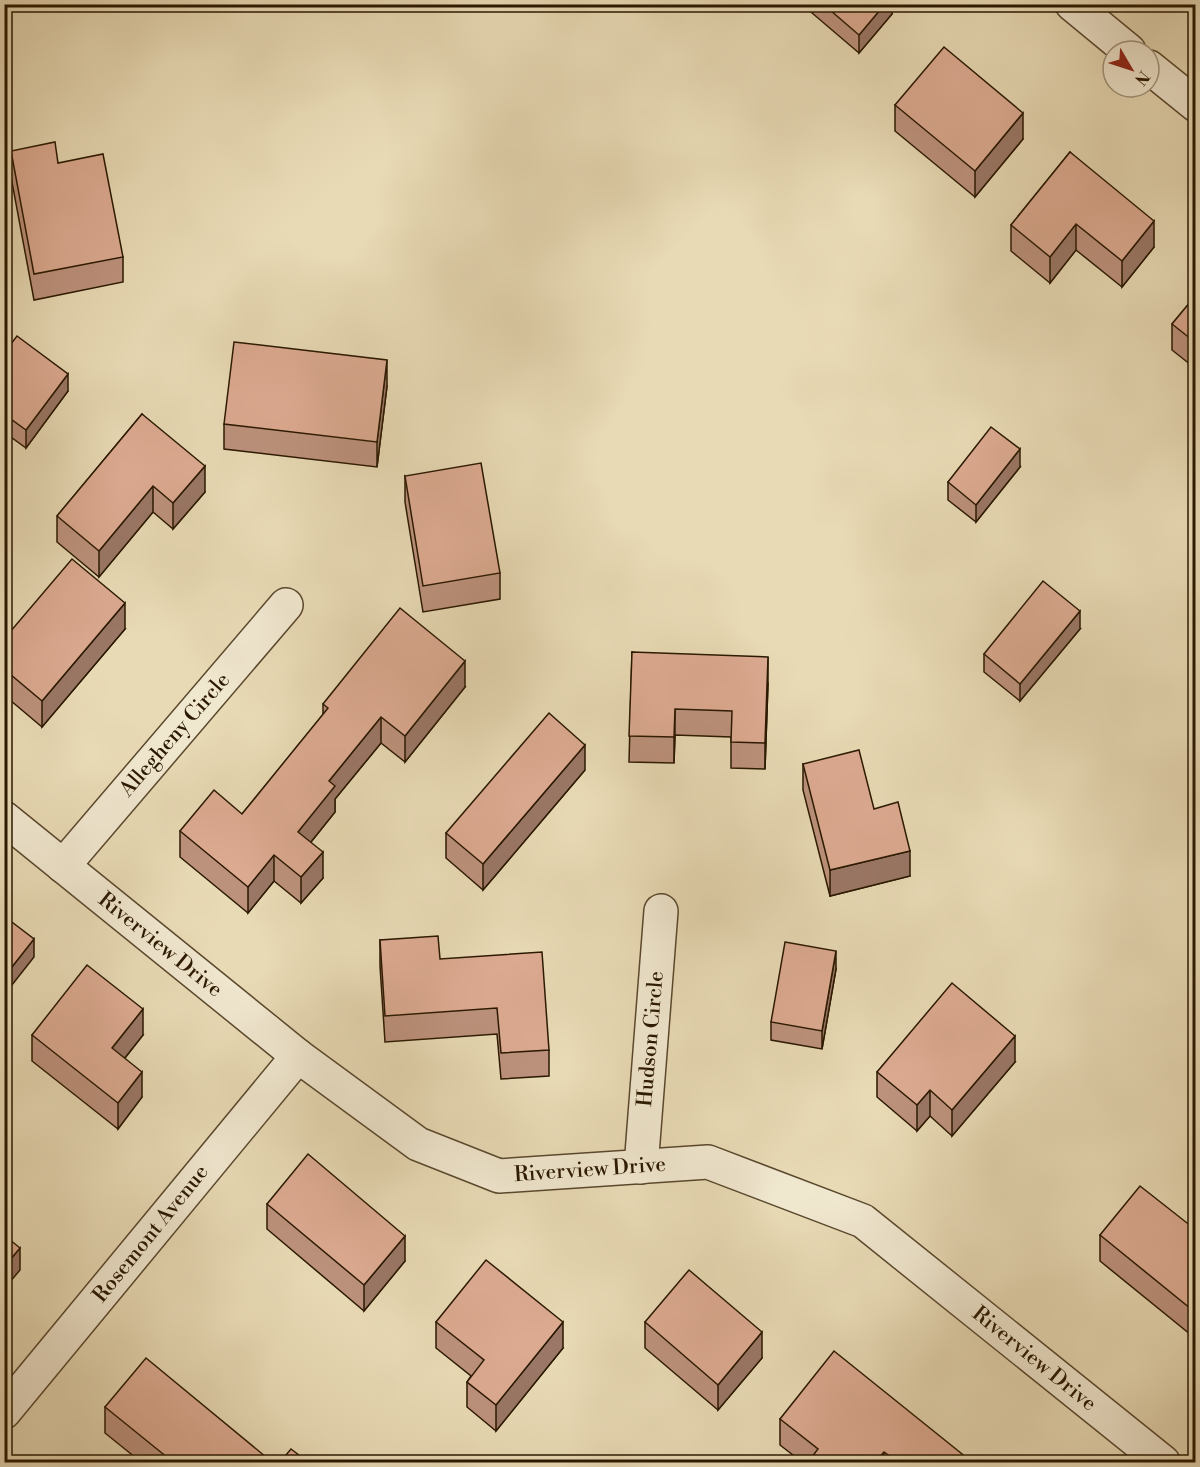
<svg xmlns="http://www.w3.org/2000/svg" width="1200" height="1467" font-family="'Libre Bodoni',serif">
<style>
.lines{fill:none;stroke-linecap:round;stroke-linejoin:round}
.minor-casing{stroke:#5a482d;stroke-width:36}
.minor{stroke:#f0e7cf;stroke-width:33}
.wall{fill:#bd927d;stroke:#2a1800;stroke-width:1.5}
.shaded-wall{fill:#9a7766;stroke:#2a1800;stroke-width:1.5}
.building{fill:#dcaa91;stroke:#2a1800;stroke-width:1.5}
.labels{text-anchor:middle;dominant-baseline:central;stroke-width:4.5;stroke-linejoin:round;paint-order:stroke}
.street-label{font-size:21px;fill:#2a1800;stroke:#f0e7cf}
</style>
<rect width="100%" height="100%" fill="#e8dab5"/>
<filter id="stains"><feTurbulence type="fractalNoise" baseFrequency=".00333" numOctaves="4"/><feColorMatrix values="0 0 0 0 .2 0 0 0 0 .09 0 0 0 0 .02 0 0 0 .5 -.17"/></filter>
<radialGradient id="worn" r=".72"><stop offset=".6" stop-color="#630" stop-opacity="0"/><stop offset="1" stop-color="#630" stop-opacity=".3"/></radialGradient>
<g class="lines">
<defs>
<g id="minor">
<path d="M 1072,4 L 1129,51"/>
<path d="M 1149,67 L 1196,105"/>
<path d="M 4,818 L 298,1056 L 418,1144 L 499,1176 L 708,1162 L 863,1221 L 1163,1462"/>
<path d="M 63,866 L 286,605"/>
<path d="M 641,1167 L 661,911"/>
<path d="M 4,1412 L 298,1056"/>
</g>
</defs>
<use href="#minor" class="minor-casing"/>
<use href="#minor" class="minor"/>
</g>
<g class="wall">
<path d="M 805,4 L 892,4 L 892,14 L 859,53 L 805,7 Z"/>
<path d="M 895,105 L 1023,139 L 975,197 L 895,131 Z"/>
<path d="M 11,151 L 58,163 L 123,257 L 123,282 L 34,300 L 11,177 Z"/>
<path d="M 1070,152 L 1154,247 L 1122,287 L 1076,250 L 1050,283 L 1011,251 L 1011,225 Z"/>
<path d="M 1196,295 L 1196,369 L 1172,350 L 1172,324 Z"/>
<path d="M 4,353 L 68,391 L 26,448 L 4,432 Z"/>
<path d="M 387,386 L 377,467 L 224,449 L 224,424 Z"/>
<path d="M 142,414 L 205,492 L 173,529 L 153,512 L 99,577 L 57,542 L 57,516 Z"/>
<path d="M 1020,467 L 976,522 L 948,500 L 948,482 Z"/>
<path d="M 405,476 L 500,573 L 500,599 L 423,612 L 405,502 Z"/>
<path d="M 125,629 L 42,727 L 4,695 L 4,639 Z"/>
<path d="M 1080,629 L 1020,701 L 984,672 L 984,654 Z"/>
<path d="M 632,652 L 768,683 L 765,769 L 731,768 L 731,737 L 675,735 L 674,763 L 629,762 Z"/>
<path d="M 465,687 L 405,762 L 381,743 L 335,799 L 335,812 L 311,842 L 323,878 L 301,903 L 274,881 L 248,913 L 180,857 L 180,831 L 242,814 L 323,715 L 323,704 Z"/>
<path d="M 803,764 L 874,809 L 910,876 L 830,896 L 803,790 Z"/>
<path d="M 585,770 L 483,890 L 446,858 L 446,833 Z"/>
<path d="M 380,940 L 440,959 L 549,1050 L 549,1076 L 501,1079 L 497,1034 L 385,1042 L 380,966 Z"/>
<path d="M 836,969 L 822,1049 L 771,1040 L 771,1022 Z"/>
<path d="M 32,1035 L 143,1035 L 125,1058 L 142,1097 L 118,1129 L 32,1061 Z"/>
<path d="M 1015,1062 L 952,1136 L 930,1116 L 917,1131 L 877,1097 L 877,1072 Z"/>
<path d="M 267,1204 L 405,1261 L 364,1311 L 267,1229 Z"/>
<path d="M 1196,1230 L 1196,1339 L 1100,1261 L 1100,1235 Z"/>
<path d="M 436,1322 L 563,1348 L 496,1431 L 467,1407 L 467,1382 L 471,1376 L 436,1348 Z"/>
<path d="M 645,1322 L 762,1358 L 718,1410 L 645,1348 Z"/>
<path d="M 105,1407 L 272,1462 L 141,1462 L 105,1433 Z"/>
<path d="M 780,1419 L 972,1462 L 802,1462 L 780,1445 Z"/>
</g>
<g class="shaded-wall">
<path d="M 885,4 L 892,4 L 892,14 L 859,53 L 859,35 Z"/>
<path d="M 1023,113 L 1023,139 L 975,197 L 975,171 Z"/>
<path d="M 1154,221 L 1154,247 L 1122,287 L 1122,261 Z"/>
<path d="M 1076,224 L 1076,250 L 1050,283 L 1050,257 Z"/>
<path d="M 387,360 L 387,386 L 377,467 L 377,442 Z"/>
<path d="M 68,374 L 68,391 L 26,448 L 26,430 Z"/>
<path d="M 1020,449 L 1020,467 L 976,522 L 976,505 Z"/>
<path d="M 205,466 L 205,492 L 173,529 L 173,503 Z"/>
<path d="M 153,486 L 153,512 L 99,577 L 99,551 Z"/>
<path d="M 125,603 L 125,629 L 42,727 L 42,701 Z"/>
<path d="M 1080,611 L 1080,629 L 1020,701 L 1020,684 Z"/>
<path d="M 768,657 L 768,683 L 765,769 L 765,743 Z"/>
<path d="M 465,661 L 465,687 L 405,762 L 405,736 Z"/>
<path d="M 675,709 L 675,735 L 674,763 L 674,737 Z"/>
<path d="M 381,717 L 381,743 L 335,799 L 335,812 L 298,858 L 298,832 L 329,781 Z"/>
<path d="M 585,745 L 585,770 L 483,890 L 483,864 Z"/>
<path d="M 910,851 L 910,876 L 830,896 L 830,870 Z"/>
<path d="M 323,852 L 323,878 L 301,903 L 301,877 Z"/>
<path d="M 274,855 L 274,881 L 248,913 L 248,887 Z"/>
<path d="M 34,939 L 34,957 L 4,995 L 4,977 Z"/>
<path d="M 836,951 L 836,969 L 822,1049 L 822,1031 Z"/>
<path d="M 143,1009 L 143,1035 L 112,1074 L 112,1048 Z"/>
<path d="M 1015,1036 L 1015,1062 L 952,1136 L 952,1110 Z"/>
<path d="M 142,1072 L 142,1097 L 118,1129 L 118,1103 Z"/>
<path d="M 930,1090 L 930,1116 L 917,1131 L 917,1105 Z"/>
<path d="M 405,1236 L 405,1261 L 364,1311 L 364,1285 Z"/>
<path d="M 20,1248 L 20,1270 L 4,1289 L 4,1267 Z"/>
<path d="M 563,1322 L 563,1348 L 496,1431 L 496,1405 Z"/>
<path d="M 762,1332 L 762,1358 L 718,1410 L 718,1385 Z"/>
<path d="M 884,1452 L 884,1462 L 875,1462 Z"/>
</g>
<g class="building">
<path d="M 823,4 L 885,4 L 859,35 Z"/>
<path d="M 944,47 L 1023,113 L 975,171 L 895,105 Z"/>
<path d="M 55,142 L 58,163 L 103,154 L 123,257 L 34,274 L 11,151 Z"/>
<path d="M 1070,152 L 1154,221 L 1122,261 L 1076,224 L 1050,257 L 1011,225 Z"/>
<path d="M 1196,295 L 1196,343 L 1172,324 Z"/>
<path d="M 17,336 L 68,374 L 26,430 L 4,414 L 4,353 Z"/>
<path d="M 234,342 L 387,360 L 377,442 L 224,424 Z"/>
<path d="M 142,414 L 205,466 L 173,503 L 153,486 L 99,551 L 57,516 Z"/>
<path d="M 991,427 L 1020,449 L 976,505 L 948,482 Z"/>
<path d="M 481,463 L 500,573 L 423,586 L 405,476 Z"/>
<path d="M 72,559 L 125,603 L 42,701 L 4,669 L 4,639 Z"/>
<path d="M 1043,581 L 1080,611 L 1020,684 L 984,654 Z"/>
<path d="M 400,608 L 465,661 L 405,736 L 381,717 L 329,781 L 335,786 L 298,832 L 323,852 L 301,877 L 274,855 L 248,887 L 180,831 L 214,790 L 242,814 L 328,708 L 323,704 Z"/>
<path d="M 632,652 L 768,657 L 765,743 L 731,742 L 732,711 L 675,709 L 674,737 L 629,736 Z"/>
<path d="M 549,713 L 585,745 L 483,864 L 446,833 Z"/>
<path d="M 859,750 L 874,809 L 898,802 L 910,851 L 830,870 L 803,764 Z"/>
<path d="M 4,916 L 34,939 L 4,977 Z"/>
<path d="M 438,936 L 440,959 L 542,952 L 549,1050 L 501,1053 L 497,1008 L 385,1016 L 380,940 Z"/>
<path d="M 785,942 L 836,951 L 822,1031 L 771,1022 Z"/>
<path d="M 87,965 L 143,1009 L 112,1048 L 142,1072 L 118,1103 L 32,1035 Z"/>
<path d="M 952,983 L 1015,1036 L 952,1110 L 930,1090 L 917,1105 L 877,1072 Z"/>
<path d="M 308,1154 L 405,1236 L 364,1285 L 267,1204 Z"/>
<path d="M 1140,1186 L 1196,1230 L 1196,1313 L 1100,1235 Z"/>
<path d="M 4,1235 L 20,1248 L 4,1267 Z"/>
<path d="M 486,1260 L 563,1322 L 496,1405 L 467,1382 L 484,1360 L 436,1322 Z"/>
<path d="M 689,1270 L 762,1332 L 718,1385 L 645,1322 Z"/>
<path d="M 834,1351 L 972,1462 L 898,1462 L 884,1452 L 875,1462 L 808,1462 L 818,1449 L 780,1419 Z"/>
<path d="M 146,1358 L 272,1462 L 173,1462 L 105,1407 Z"/>
<path d="M 291,1449 L 308,1462 L 280,1462 Z"/>
<path d="M 988,1456 L 997,1462 L 983,1462 Z"/>
</g>
<g class="labels">
<g class="street-label">
<text transform="translate(175 735) rotate(-49)">Allegheny Circle</text>
<text transform="translate(160 945) rotate(39)">Riverview Drive</text>
<text transform="translate(651 1039) rotate(-85)">Hudson Circle</text>
<text transform="translate(590 1170) rotate(-4)">Riverview Drive</text>
<text transform="translate(151 1234) rotate(-51)">Rosemont Avenue</text>
<text transform="translate(1034 1359) rotate(39)">Riverview Drive</text>
</g>
</g>
<rect width="1200" height="1467" fill="none" stroke="#e8dab5" stroke-width="24"/>
<rect x="6" y="6" width="1188" height="1455" fill="none" stroke="#2a1800" stroke-width="3"/>
<rect x="12" y="12" width="1176" height="1443" fill="none" stroke="#2a1800" stroke-width="1.5"/>
<g transform="translate(1131 69) rotate(129)"><circle r="28" fill="#f0e7cf" stroke="#a1947c" stroke-width="1.5"/>
<path d="M0-4.5L10 22L0 15L-10 22Z" fill="#8f2418"/>
<text y="-9" font-size="16" font-weight="bold" text-anchor="middle" fill="#2a1800">N</text>
</g>
<rect width="100%" height="100%" filter="url(#stains)"/>
<rect width="100%" height="100%" fill="url(#worn)"/>
</svg>
